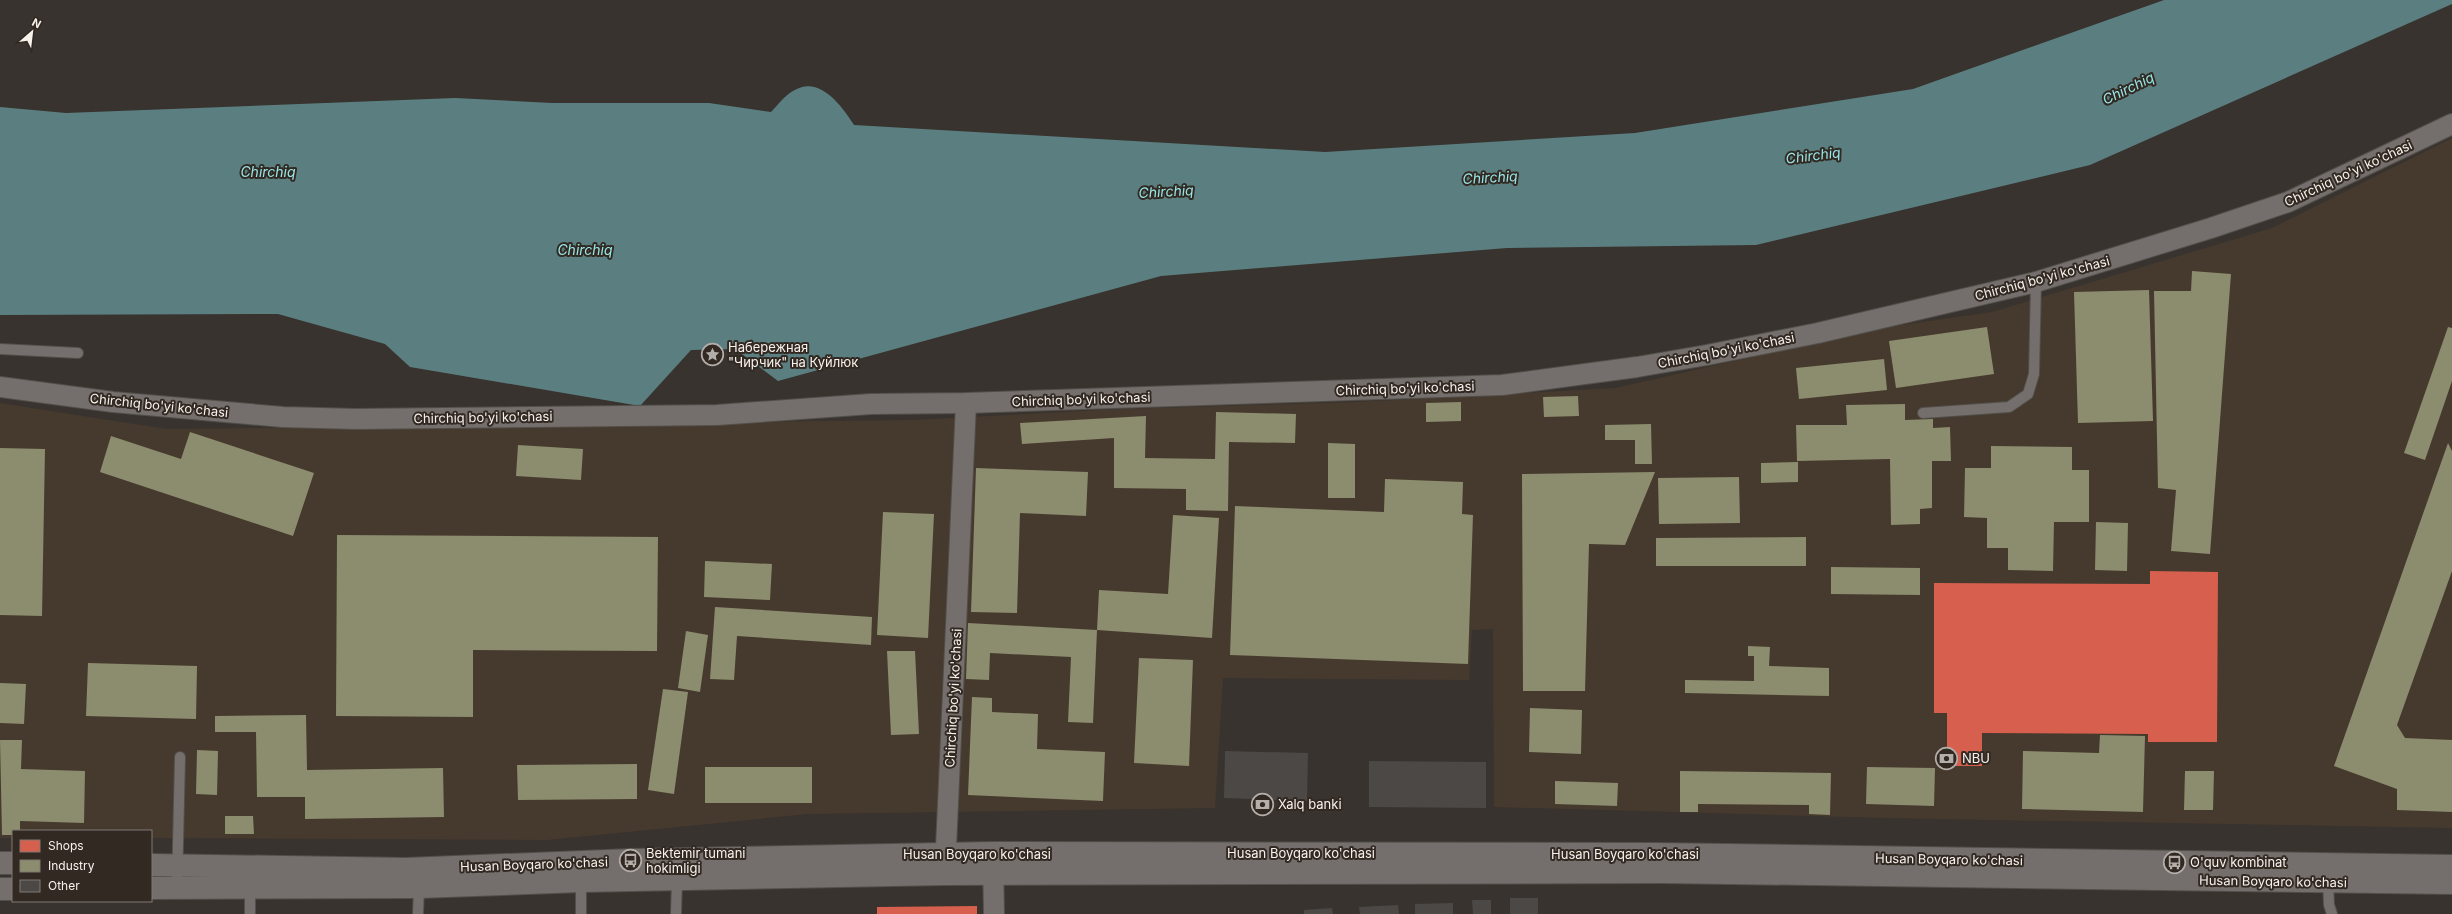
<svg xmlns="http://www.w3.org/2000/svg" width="2452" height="914" font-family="Inter,sans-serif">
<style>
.built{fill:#463a2e}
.water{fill:#5b7f80}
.shops{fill:#d6604d}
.industry{fill:#8c8c6e}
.building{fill:#4b4846}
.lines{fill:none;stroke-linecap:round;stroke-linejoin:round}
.lane-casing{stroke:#524f4a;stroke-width:12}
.street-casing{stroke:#524f4a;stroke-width:22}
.secondary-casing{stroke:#524f4a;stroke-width:24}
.lane{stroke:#746f6c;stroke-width:10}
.street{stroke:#746f6c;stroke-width:20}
.secondary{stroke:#746f6c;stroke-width:22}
.labels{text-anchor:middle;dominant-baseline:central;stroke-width:4;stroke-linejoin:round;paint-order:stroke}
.street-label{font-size:13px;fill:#f7f1ec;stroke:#312922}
.poi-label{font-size:13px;fill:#f7f1ec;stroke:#312922;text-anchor:start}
.water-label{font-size:14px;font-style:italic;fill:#98e5e7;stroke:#312922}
</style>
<rect width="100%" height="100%" fill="#38332e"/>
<path class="built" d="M 2452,138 L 2452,828 L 1885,818 L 1494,807 L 1493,629 L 1472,630 L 1469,680 L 1223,678 L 1215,808 L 808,814 L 547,840 L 151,838 L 151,831 L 13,831 L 13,838 L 0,838 L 0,403 L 166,429 L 915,420 L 1121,409 L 1357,402 L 1615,388 L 1881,328 L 1992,312 L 2272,228 Z"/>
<path class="water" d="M 2164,0 L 2452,0 L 2452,4 L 2090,165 L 1756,245 L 1507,248 L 1161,276 L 778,381 L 735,349 L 691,350 L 640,406 L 410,367 L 385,344 L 278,314 L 0,315 L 0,107 L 66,113 L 455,98 L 552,103 L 709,103 L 771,112 C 778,105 784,96 793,91 C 819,74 842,106 854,125 L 1325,152 L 1635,133 L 1913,89 Z"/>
<g class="shops">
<path d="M 2150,571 L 2218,572 L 2217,742 L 2148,742 L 2148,734 L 1982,733 L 1982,766 L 1947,766 L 1947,713 L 1934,713 L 1934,583 L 2150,584 Z"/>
<path d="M 977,906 L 977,914 L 877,914 L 877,907 Z"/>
</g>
<g class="industry">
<path d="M 2192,271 L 2231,274 L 2210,554 L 2171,551 L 2176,490 L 2158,488 L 2154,291 L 2191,291 Z"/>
<path d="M 2149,290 L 2153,421 L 2078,423 L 2074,292 Z"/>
<path d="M 1987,327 L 1994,374 L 1896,388 L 1889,341 Z"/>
<path d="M 2448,327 L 2452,328 L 2452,381 L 2425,460 L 2404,453 Z"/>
<path d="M 1884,359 L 1887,390 L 1799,399 L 1796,368 Z"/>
<path d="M 1578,396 L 1579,416 L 1544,417 L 1543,397 Z"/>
<path d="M 1461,402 L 1461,421 L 1426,422 L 1426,403 Z"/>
<path d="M 1905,404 L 1905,420 L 1933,419 L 1933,428 L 1950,427 L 1951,461 L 1932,461 L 1932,508 L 1920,509 L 1920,524 L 1891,525 L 1890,459 L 1797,461 L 1796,425 L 1847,425 L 1846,405 Z"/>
<path d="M 1216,412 L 1296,414 L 1295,443 L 1229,442 L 1228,511 L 1186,510 L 1186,489 L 1114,488 L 1114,438 L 1022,444 L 1020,423 L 1146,416 L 1145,458 L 1215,459 Z"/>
<path d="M 1651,424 L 1652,464 L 1635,464 L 1635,440 L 1605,440 L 1605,425 Z"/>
<path d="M 190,432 L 314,473 L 293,536 L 100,472 L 111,436 L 181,459 Z"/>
<path d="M 1328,443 L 1355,444 L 1355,498 L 1328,498 Z"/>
<path d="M 2448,443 L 2452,451 L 2452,571 L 2397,725 L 2405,738 L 2452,740 L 2452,812 L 2397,810 L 2397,789 L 2334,766 Z"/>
<path d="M 518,445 L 583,449 L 581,480 L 516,476 Z"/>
<path d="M 1991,446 L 2072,447 L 2072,470 L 2089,470 L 2089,522 L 2054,522 L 2053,571 L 2008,570 L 2008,548 L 1987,548 L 1987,518 L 1964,517 L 1965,468 L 1991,468 Z"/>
<path d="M 0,448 L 45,449 L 42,616 L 0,615 Z"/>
<path d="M 1798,462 L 1798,482 L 1761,483 L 1761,463 Z"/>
<path d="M 976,468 L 1088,472 L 1086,516 L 1020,513 L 1017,613 L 971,612 Z"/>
<path d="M 1655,472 L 1625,545 L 1589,544 L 1585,691 L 1523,691 L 1522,474 Z"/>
<path d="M 1739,477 L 1740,523 L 1659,524 L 1658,478 Z"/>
<path d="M 1385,479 L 1463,482 L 1462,514 L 1473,515 L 1468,664 L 1230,655 L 1235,506 L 1384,512 Z"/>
<path d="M 883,512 L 934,514 L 928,638 L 877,635 Z"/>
<path d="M 1173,515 L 1219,518 L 1212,638 L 1097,630 L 1099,590 L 1168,594 Z"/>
<path d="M 2096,522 L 2128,523 L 2127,571 L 2095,570 Z"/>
<path d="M 337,535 L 658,537 L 657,651 L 473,650 L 473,717 L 336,716 Z"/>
<path d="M 1806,537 L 1806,566 L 1656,566 L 1656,538 Z"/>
<path d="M 705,561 L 772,564 L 770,600 L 704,597 Z"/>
<path d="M 1831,567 L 1920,568 L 1920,595 L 1831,594 Z"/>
<path d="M 715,607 L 872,617 L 871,645 L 737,636 L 734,680 L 710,679 Z"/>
<path d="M 968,623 L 1097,630 L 1093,723 L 1068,722 L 1071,657 L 990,653 L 989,680 L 966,679 Z"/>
<path d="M 686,631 L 708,635 L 700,692 L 678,688 Z"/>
<path d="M 1748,646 L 1770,647 L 1769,666 L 1829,668 L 1829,696 L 1685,693 L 1685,680 L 1754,681 L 1754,656 L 1748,656 Z"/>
<path d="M 887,651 L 915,651 L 919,734 L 891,735 Z"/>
<path d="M 1139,658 L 1193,660 L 1189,766 L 1134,763 Z"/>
<path d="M 88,663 L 197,666 L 196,719 L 86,716 Z"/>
<path d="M 0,683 L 26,684 L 24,724 L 0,723 Z"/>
<path d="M 663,689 L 688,692 L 674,794 L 648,790 Z"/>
<path d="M 972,697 L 992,698 L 992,712 L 1038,714 L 1037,749 L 1105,752 L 1103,801 L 968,795 Z"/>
<path d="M 1530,708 L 1582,710 L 1581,754 L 1529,752 Z"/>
<path d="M 306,715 L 307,770 L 443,768 L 444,817 L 305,819 L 305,797 L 257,797 L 256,732 L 215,732 L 215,716 Z"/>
<path d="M 2100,735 L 2145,736 L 2143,812 L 2022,809 L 2023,751 L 2099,753 Z"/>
<path d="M 0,740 L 22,740 L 21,769 L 85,771 L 84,823 L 20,821 L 20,831 L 13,831 L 13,835 L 2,835 Z"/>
<path d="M 197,750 L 218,751 L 217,795 L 196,794 Z"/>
<path d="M 637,764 L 637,799 L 518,800 L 517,765 Z"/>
<rect x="705" y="767" width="107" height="36"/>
<path d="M 1867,767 L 1935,768 L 1934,806 L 1866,804 Z"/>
<path d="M 1680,771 L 1831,773 L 1830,815 L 1809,814 L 1809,805 L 1698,804 L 1698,812 L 1680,812 Z"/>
<path d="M 2185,771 L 2214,771 L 2213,810 L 2184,810 Z"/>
<path d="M 1555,781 L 1618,783 L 1617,806 L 1555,804 Z"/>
<path d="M 225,816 L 253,816 L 254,834 L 225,834 Z"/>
</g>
<g class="building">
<path d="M 1225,751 L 1308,753 L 1307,801 L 1224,798 Z"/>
<path d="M 1369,761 L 1486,762 L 1486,808 L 1369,807 Z"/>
<rect x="1510" y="898" width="28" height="16"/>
<path d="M 1472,900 L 1491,900 L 1491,914 L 1473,914 Z"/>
<path d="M 1453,903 L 1453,914 L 1415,914 L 1415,904 Z"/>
<path d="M 1398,905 L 1399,914 L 1360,914 L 1359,907 Z"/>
<path d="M 1332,908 L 1333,914 L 1304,914 L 1304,910 Z"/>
</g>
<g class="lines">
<defs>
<g id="lane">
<path d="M 0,349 L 78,353"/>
<path d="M 1923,413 L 2009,407 L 2028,394 L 2034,374 L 2036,282"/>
<path d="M 2328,881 L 2329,905 L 2332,914"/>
<path d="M 177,888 L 180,757"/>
<path d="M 250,914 L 250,888"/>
<path d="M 418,914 L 419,887"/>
<path d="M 581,914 L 581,881"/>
<path d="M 676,914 L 677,879"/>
</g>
<g id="street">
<path d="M 0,387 L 113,402 L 283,417 L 356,419 L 717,415 L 871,404 L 966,403 L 1502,385 L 1637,367 L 1707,355 L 1818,333 L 2036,282 L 2211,228 L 2288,202 L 2452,124"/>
<path d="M 993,858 L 994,914"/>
<path d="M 945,870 L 966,403"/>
</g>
<g id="secondary">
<path d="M 0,863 L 13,863"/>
<path d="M 151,865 L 406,869 L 631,860 L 993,853 L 1656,854 L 2452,866"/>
<path d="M 151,888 L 419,887 L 581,881 L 945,874 L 1662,872 L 2452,883"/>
<path d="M 0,889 L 13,889"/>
</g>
</defs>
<use href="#lane" class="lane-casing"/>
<use href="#street" class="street-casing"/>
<use href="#secondary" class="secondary-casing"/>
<use href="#lane" class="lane"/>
<use href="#street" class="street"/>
<use href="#secondary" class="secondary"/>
</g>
<defs>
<symbol id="sight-ring" viewBox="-11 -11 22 22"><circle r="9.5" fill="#312922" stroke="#b4aeaa" stroke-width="1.5"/><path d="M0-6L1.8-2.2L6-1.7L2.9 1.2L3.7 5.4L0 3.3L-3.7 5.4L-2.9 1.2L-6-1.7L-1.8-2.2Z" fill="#b4aeaa"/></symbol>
<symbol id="bank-ring" viewBox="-11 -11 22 22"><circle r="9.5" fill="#312922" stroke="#b4aeaa" stroke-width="1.5"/><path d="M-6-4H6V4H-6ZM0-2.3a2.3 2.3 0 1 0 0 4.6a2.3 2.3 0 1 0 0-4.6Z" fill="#b4aeaa"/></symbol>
<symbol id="bus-ring" viewBox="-11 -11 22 22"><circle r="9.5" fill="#312922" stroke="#b4aeaa" stroke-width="1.5"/><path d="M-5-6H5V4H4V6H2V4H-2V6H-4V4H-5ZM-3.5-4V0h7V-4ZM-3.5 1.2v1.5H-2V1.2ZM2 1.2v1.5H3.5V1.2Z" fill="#b4aeaa"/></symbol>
</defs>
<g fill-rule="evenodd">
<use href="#sight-ring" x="700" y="342" width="25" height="25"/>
<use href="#bank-ring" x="1934" y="746" width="25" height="25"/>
<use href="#bank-ring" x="1250" y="792" width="25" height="25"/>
<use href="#bus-ring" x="618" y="848" width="25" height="25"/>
<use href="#bus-ring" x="2162" y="850" width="25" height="25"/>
</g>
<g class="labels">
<g class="street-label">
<text transform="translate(2348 173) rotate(-25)">Chirchiq bo'yi ko'chasi</text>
<text transform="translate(2042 278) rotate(-15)">Chirchiq bo'yi ko'chasi</text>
<text transform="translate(1726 350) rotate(-11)">Chirchiq bo'yi ko'chasi</text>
<text transform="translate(1405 388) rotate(-2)">Chirchiq bo'yi ko'chasi</text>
<text transform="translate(1081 399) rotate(-2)">Chirchiq bo'yi ko'chasi</text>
<text transform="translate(159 405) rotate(6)">Chirchiq bo'yi ko'chasi</text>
<text transform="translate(483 417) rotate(-1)">Chirchiq bo'yi ko'chasi</text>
<text transform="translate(953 698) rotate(-87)">Chirchiq bo'yi ko'chasi</text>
<text x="1301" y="853">Husan Boyqaro ko'chasi</text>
<text x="977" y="854">Husan Boyqaro ko'chasi</text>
<text x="1625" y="854">Husan Boyqaro ko'chasi</text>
<text transform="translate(1949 859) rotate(1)">Husan Boyqaro ko'chasi</text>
<text transform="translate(534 864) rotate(-2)">Husan Boyqaro ko'chasi</text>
<text transform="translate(2273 881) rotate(1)">Husan Boyqaro ko'chasi</text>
</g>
<g class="poi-label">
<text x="728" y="347">Набережная<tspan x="728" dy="15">"Чирчик" на Куйлюк</tspan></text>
<text x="1962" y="758">NBU</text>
<text x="1278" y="804">Xalq banki</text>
<text x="646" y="853">Bektemir tumani<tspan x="646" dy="15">hokimligi</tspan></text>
<text x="2190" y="862">O'quv kombinat</text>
</g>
<g class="water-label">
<text transform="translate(2128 88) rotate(-26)">Chirchiq</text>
<text transform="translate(1813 155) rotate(-7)">Chirchiq</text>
<text x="268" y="171">Chirchiq</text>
<text transform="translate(1490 177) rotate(-3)">Chirchiq</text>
<text transform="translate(1166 191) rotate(-3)">Chirchiq</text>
<text x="585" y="249">Chirchiq</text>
</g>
</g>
<rect x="12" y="830" width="140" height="72" fill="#312922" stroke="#807973"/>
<rect x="20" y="840" width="20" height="12" fill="#d6604d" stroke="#807973"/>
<text x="48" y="850" font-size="12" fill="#f7f1ec">Shops</text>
<rect x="20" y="860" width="20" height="12" fill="#8c8c6e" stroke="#807973"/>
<text x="48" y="870" font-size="12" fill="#f7f1ec">Industry</text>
<rect x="20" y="880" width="20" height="12" fill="#4b4846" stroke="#807973"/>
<text x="48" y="890" font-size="12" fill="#f7f1ec">Other</text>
<g transform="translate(32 32) rotate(28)" stroke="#312922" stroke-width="3" paint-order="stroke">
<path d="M0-3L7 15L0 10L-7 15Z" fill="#f7f1ec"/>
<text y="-6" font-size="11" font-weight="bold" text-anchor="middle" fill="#f7f1ec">N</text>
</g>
</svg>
